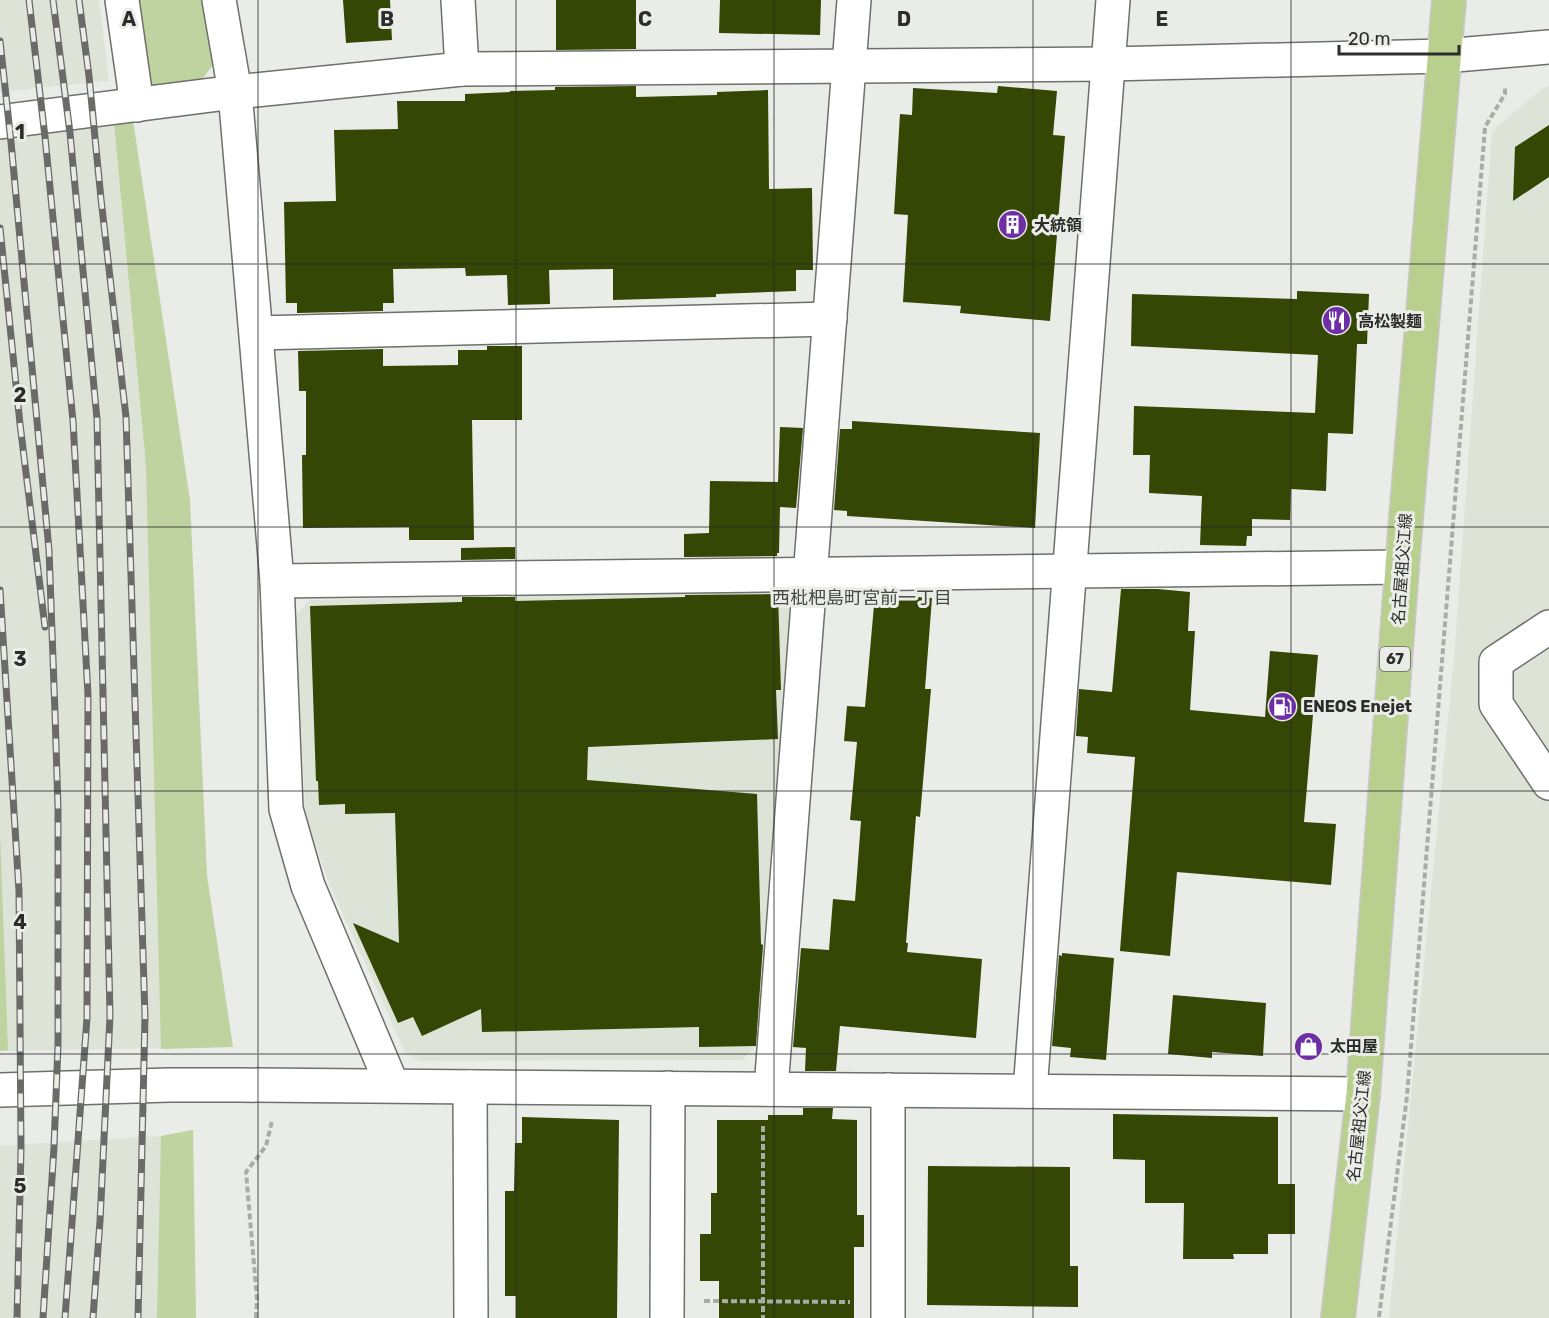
<svg xmlns="http://www.w3.org/2000/svg" width="1549" height="1318" font-family="Rubik,'Noto Sans JP',sans-serif">
<style>
.built{fill:#dee3d7}
.green{fill:#bed39f}
.building{fill:#344704}
.lines{fill:none;stroke-linecap:round;stroke-linejoin:round}
.minor-casing{stroke:#6e706c;stroke-width:36}
.major-casing{stroke:#c8c8c8;stroke-width:36}
.path{stroke:#aaaca8;stroke-width:4;stroke-dasharray:6 3;stroke-linecap:butt}
.minor{stroke:#fff;stroke-width:33}
.major{stroke:#b9cf8e;stroke-width:33}
.rail-casing{stroke:#6a6b68;stroke-width:7}
.rail{stroke:#eaece7;stroke-width:4.5;stroke-dasharray:14;stroke-linecap:butt}
.grid{fill:none;stroke:#2c2d2b;stroke-width:1.5;stroke-opacity:0.55}
.labels{text-anchor:middle;dominant-baseline:central;stroke-width:6;stroke-linejoin:round;paint-order:stroke}
.shield{fill:#eaece7;stroke:#656663;stroke-width:1.5}
.shield-label{font-size:15px;font-weight:bold;fill:#2c2d2b}
.poi-label{font-size:16px;font-weight:bold;fill:#2c2d2b;stroke:#eaece7;text-anchor:start}
.street-label{font-size:16px;fill:#2c2d2b;stroke:#eaece7}
.neighbourhood-label{font-size:18px;fill:#484945;stroke:#eaece7}
.grid-label{font-size:20px;text-anchor:middle;font-weight:bold;fill:#2c2d2b;stroke:#eaece7;stroke-width:6;stroke-linejoin:round;paint-order:stroke}
</style>
<rect width="100%" height="100%" fill="#eaece7"/>
<g class="built">
<path d="M 0,0 L 99,0 L 109,81 L 0,92 Z"/>
<path d="M 1549,86 L 1549,1318 L 1389,1318 L 1454,658 L 1492,131 L 1542,89 Z"/>
<path d="M 114,122 L 190,500 L 207,876 L 233,1047 L 0,1051 L 0,139 Z"/>
<path d="M 779,591 L 791,604 L 755,1047 L 742,1060 L 418,1061 L 405,1052 L 328,881 L 305,812 L 296,615 L 309,600 Z"/>
<path d="M 193,1130 L 196,1318 L 0,1318 L 0,1146 L 160,1136 Z"/>
</g>
<g class="green">
<path d="M 137,0 L 201,0 L 213,65 L 200,82 L 151,85 Z"/>
<path d="M 133,120 L 190,500 L 207,876 L 233,1047 L 161,1049 L 146,466 L 114,122 Z"/>
<path d="M 0,833 L 8,1050 L 0,1051 Z"/>
<path d="M 193,1130 L 196,1318 L 157,1318 L 161,1136 Z"/>
</g>
<g class="building">
<path d="M 343,0 L 390,0 L 392,40 L 346,43 Z"/>
<path d="M 556,0 L 636,0 L 636,49 L 556,50 Z"/>
<path d="M 720,0 L 821,0 L 820,35 L 719,33 Z"/>
<path d="M 636,86 L 636,97 L 717,95 L 717,92 L 768,90 L 769,189 L 812,188 L 813,270 L 796,270 L 796,291 L 716,294 L 716,297 L 613,300 L 613,269 L 549,270 L 550,304 L 508,305 L 507,275 L 466,276 L 465,268 L 393,269 L 394,303 L 383,303 L 383,311 L 297,313 L 297,303 L 286,303 L 284,202 L 336,201 L 334,130 L 398,129 L 397,101 L 465,101 L 465,94 L 510,92 L 510,91 L 555,90 L 555,87 Z"/>
<path d="M 998,86 L 1057,91 L 1053,135 L 1065,136 L 1050,321 L 960,313 L 961,306 L 903,302 L 908,215 L 894,214 L 900,114 L 912,115 L 913,88 L 997,93 Z"/>
<path d="M 1549,125 L 1549,177 L 1513,201 L 1515,147 Z"/>
<path d="M 1297,291 L 1369,294 L 1367,344 L 1357,344 L 1353,434 L 1328,433 L 1326,491 L 1291,489 L 1290,520 L 1252,519 L 1252,536 L 1247,536 L 1246,546 L 1200,545 L 1202,496 L 1149,493 L 1150,455 L 1133,455 L 1134,406 L 1315,413 L 1318,355 L 1131,346 L 1132,294 L 1297,299 Z"/>
<path d="M 487,346 L 522,346 L 522,420 L 472,420 L 474,540 L 409,540 L 409,527 L 303,528 L 302,455 L 306,455 L 306,391 L 299,391 L 298,351 L 383,349 L 383,366 L 458,365 L 458,350 L 487,350 Z"/>
<path d="M 852,421 L 1040,433 L 1035,528 L 847,516 L 847,511 L 834,510 L 840,429 L 852,429 Z"/>
<path d="M 780,427 L 803,428 L 796,508 L 780,507 L 779,553 L 777,553 L 777,556 L 684,557 L 684,534 L 709,533 L 710,481 L 778,482 Z"/>
<path d="M 515,547 L 515,559 L 461,560 L 461,548 Z"/>
<path d="M 1121,589 L 1158,589 L 1190,592 L 1188,631 L 1195,631 L 1190,710 L 1265,717 L 1270,651 L 1318,655 L 1304,822 L 1336,824 L 1331,885 L 1177,872 L 1170,956 L 1120,951 L 1135,757 L 1087,753 L 1088,737 L 1076,736 L 1079,689 L 1112,692 Z"/>
<path d="M 778,594 L 781,690 L 776,690 L 778,739 L 588,747 L 587,780 L 757,794 L 761,944 L 763,945 L 756,1046 L 699,1047 L 699,1027 L 482,1032 L 481,1009 L 422,1036 L 413,1017 L 398,1023 L 353,923 L 399,943 L 395,813 L 345,814 L 345,804 L 319,805 L 318,781 L 316,781 L 310,606 L 462,602 L 462,597 L 515,597 L 515,601 L 685,597 L 685,595 Z"/>
<path d="M 875,594 L 932,598 L 925,689 L 931,689 L 920,817 L 916,816 L 906,943 L 908,943 L 907,952 L 982,959 L 976,1038 L 840,1026 L 836,1071 L 805,1071 L 806,1048 L 793,1047 L 801,948 L 829,950 L 833,899 L 855,901 L 861,821 L 850,820 L 857,742 L 844,741 L 847,706 L 865,707 Z"/>
<path d="M 1062,953 L 1114,958 L 1106,1060 L 1070,1057 L 1071,1048 L 1052,1046 L 1059,955 L 1062,956 Z"/>
<path d="M 1173,995 L 1266,1003 L 1263,1056 L 1212,1052 L 1212,1058 L 1168,1054 Z"/>
<path d="M 803,1108 L 833,1108 L 832,1119 L 857,1120 L 857,1215 L 864,1215 L 864,1247 L 854,1247 L 854,1318 L 719,1318 L 719,1281 L 700,1281 L 700,1234 L 711,1234 L 711,1193 L 717,1193 L 717,1120 L 768,1120 L 768,1115 L 803,1115 Z"/>
<path d="M 1113,1114 L 1278,1117 L 1278,1184 L 1295,1184 L 1295,1234 L 1268,1234 L 1268,1254 L 1233,1254 L 1234,1259 L 1183,1259 L 1184,1203 L 1145,1203 L 1145,1160 L 1113,1159 Z"/>
<path d="M 522,1117 L 619,1120 L 617,1318 L 516,1318 L 516,1296 L 505,1296 L 505,1191 L 514,1191 L 515,1143 L 522,1143 Z"/>
<path d="M 928,1166 L 1070,1167 L 1070,1266 L 1078,1266 L 1078,1307 L 927,1305 Z"/>
</g>
<g class="lines">
<defs>
<g id="minor">
<path d="M 122,0 L 137,105"/>
<path d="M 219,0 L 235,92 L 277,581 L 286,809 L 308,886 L 392,1085"/>
<path d="M 458,0 L 462,69"/>
<path d="M 0,122 L 235,92 L 462,69 L 1109,64 L 1444,56 L 1549,47"/>
<path d="M 257,333 L 830,319"/>
<path d="M 277,581 L 1402,567"/>
<path d="M 1549,627 L 1496,662 L 1496,704 L 1549,783"/>
<path d="M 470,1087 L 471,1318"/>
<path d="M 771,1089 L 854,0"/>
<path d="M 0,1090 L 169,1085 L 240,1085 L 1363,1094"/>
<path d="M 888,1090 L 888,1318"/>
<path d="M 1030,1091 L 1113,0"/>
<path d="M 667,1318 L 668,1088"/>
</g>
<path id="major" d="M 1338,1318 L 1363,1094 L 1402,567 L 1449,0"/>
</defs>
<use href="#minor" class="minor-casing"/>
<use href="#major" class="major-casing"/>
<g class="path">
<path d="M 763,1126 L 763,1318"/>
<path d="M 704,1301 L 850,1302"/>
<path d="M 1379,1317 L 1407,1096 L 1485,127 L 1505,94 L 1505,87"/>
<path d="M 256,1318 L 257,1299 L 246,1172 L 266,1146 L 272,1121"/>
</g>
<use href="#minor" class="minor"/>
<use href="#major" class="major"/>
<defs>
<g id="rail">
<path d="M 29,0 L 45,137 L 73,421 L 88,695 L 87,1018 L 65,1318"/>
<path d="M 53,0 L 70,133 L 97,419 L 110,1016 L 100,1221 L 93,1318"/>
<path d="M 79,0 L 89,76 L 101,199 L 126,417 L 145,1017 L 138,1318"/>
<path d="M 0,41 L 11,142 L 49,550 L 55,713 L 58,808 L 58,1045 L 54,1147 L 43,1318"/>
<path d="M 0,228 L 20,424 L 45,627"/>
<path d="M 0,590 L 19,891 L 21,1149 L 17,1318"/>
</g>
</defs>
<use href="#rail" class="rail-casing"/>
<use href="#rail" class="rail"/>
</g>
<path class="grid" d="M 258,0 L 258,1318M 516,0 L 516,1318M 774,0 L 774,1318M 1033,0 L 1033,1318M 1291,0 L 1291,1318M 0,264 L 1549,264M 0,527 L 1549,527M 0,791 L 1549,791M 0,1054 L 1549,1054"/>
<defs>
<symbol id="building-disc" viewBox="-11 -11 22 22"><circle r="9.5" fill="#6f2fa4" stroke="#eaece7"/><path d="M-4-6H4V6H1V3H-1V6H-4ZM-2.5-4.3h1.7v1.8h-1.7ZM.8-4.3h1.7v1.8H.8ZM-2.5-1h1.7V.8h-1.7ZM.8-1h1.7V.8H.8Z" fill="#fff"/></symbol>
<symbol id="restaurant-disc" viewBox="-11 -11 22 22"><circle r="9.5" fill="#6f2fa4" stroke="#eaece7"/><path d="M-5-6h1v4h1v-4h1v4h1v-4h1v5L-1.5 .5V6h-2V.5L-5-1ZM5-6V6H3V1.5H1.5Q1.5-4 5-6Z" fill="#fff"/></symbol>
<symbol id="fuel-disc" viewBox="-11 -11 22 22"><circle r="9.5" fill="#6f2fa4" stroke="#eaece7"/><path d="M-5.5-6h7V0h2V4h1.3V-2.5L3-4.5l.8-.8L6-3V5H2.5V1h-1V6h-7ZM-4.2-4.7v3.2H.2V-4.7Z" fill="#fff"/></symbol>
<symbol id="shop-disc" viewBox="-11 -11 22 22"><circle r="9.5" fill="#6f2fa4" stroke="#eaece7"/><path d="M-5-2.5h2.3a2.7 3.5 0 0 1 5.4 0H5L5.5 6h-11ZM-1.5-2.5h3a1.5 2.3 0 0 0-3 0Z" fill="#fff"/></symbol>
</defs>
<g fill-rule="evenodd">
<use href="#building-disc" x="996" y="208" width="33" height="33"/>
<use href="#restaurant-disc" x="1320" y="304" width="33" height="33"/>
<use href="#fuel-disc" x="1266" y="690" width="33" height="33"/>
<use href="#shop-disc" x="1292" y="1030" width="33" height="33"/>
</g>
<g class="labels">
<rect class="shield" x="1380" y="647" width="30" height="24" rx="4.5"/>
<g class="shield-label">
<text x="1395" y="659">67</text>
</g>
<g class="poi-label">
<text x="1034" y="225">大統領</text>
<text x="1358" y="321">高松製麺</text>
<text x="1303" y="706">ENEOS Enejet</text>
<text x="1330" y="1046">太田屋</text>
</g>
<g class="street-label">
<text transform="translate(1402 569) rotate(-86)">名古屋祖父江線</text>
<text transform="translate(1359 1126) rotate(-84)">名古屋祖父江線</text>
</g>
<g class="neighbourhood-label">
<text x="862" y="598">西枇杷島町宮前一丁目</text>
</g>
</g>
<g class="grid-label">
<text x="129" y="26">A</text>
<text x="387" y="26">B</text>
<text x="645" y="26">C</text>
<text x="904" y="26">D</text>
<text x="1162" y="26">E</text>
<text x="20" y="139">1</text>
<text x="20" y="402">2</text>
<text x="20" y="666">3</text>
<text x="20" y="929">4</text>
<text x="20" y="1193">5</text>
</g>
<path d="M1339 45v9h120v-9" fill="none" stroke="#2c2d2b" stroke-width="3"/>
<text x="1348" y="45" font-size="18" fill="#2c2d2b" stroke="#eaece7" stroke-width="4.5" paint-order="stroke">20 m</text>
</svg>
